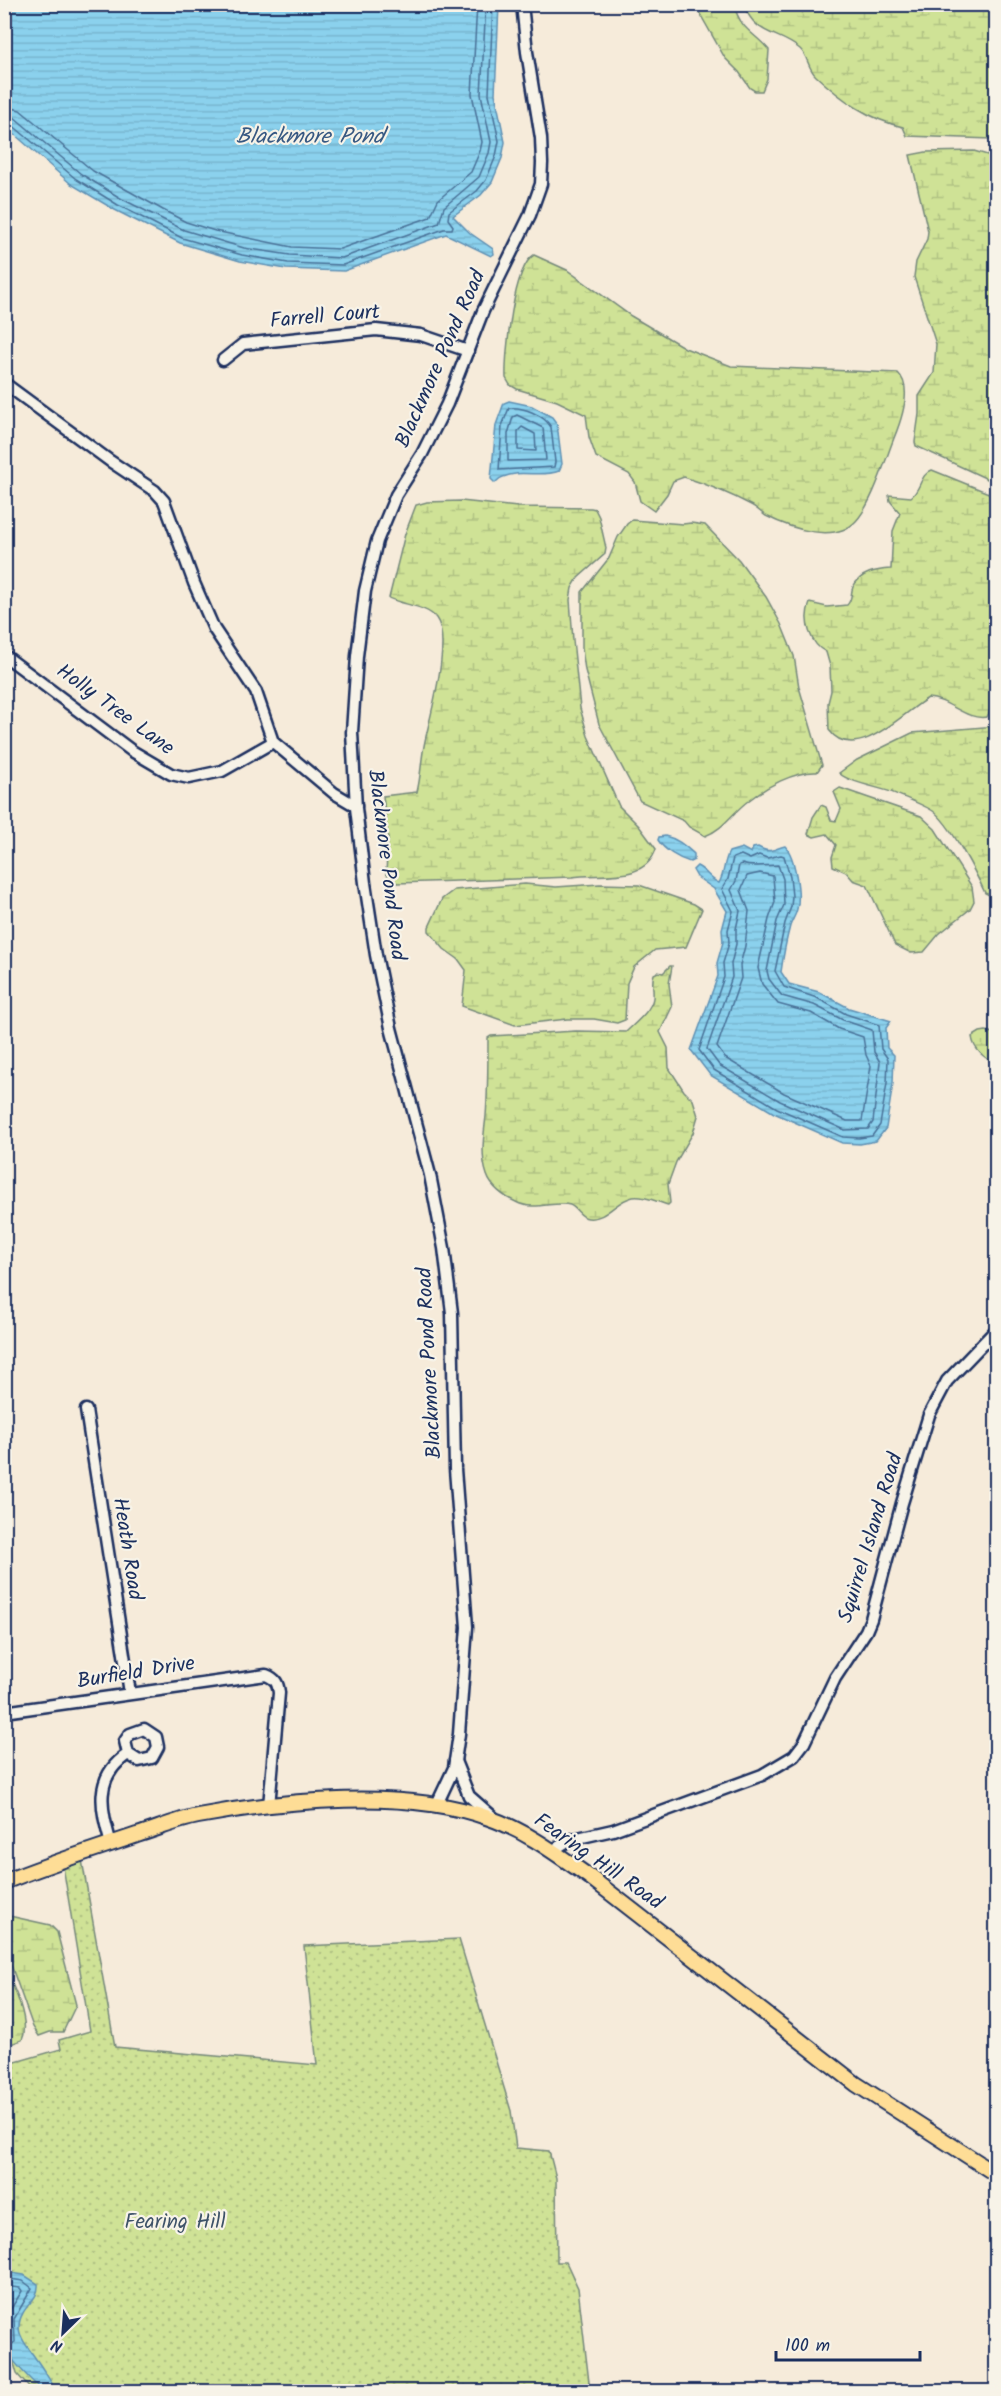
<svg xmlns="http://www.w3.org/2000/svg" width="1001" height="2396" font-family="Kalam,sans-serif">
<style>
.wetland{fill:url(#wetland-marsh);stroke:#75887a;stroke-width:1.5}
.park{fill:url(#park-dots);stroke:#75887a;stroke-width:1.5}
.water{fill:url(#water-rules);stroke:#5e90b4;stroke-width:1.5}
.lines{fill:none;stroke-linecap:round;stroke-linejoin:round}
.shore{stroke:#487097;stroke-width:1.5}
.minor-casing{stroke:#1b2f5e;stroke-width:15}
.major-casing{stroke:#1b2f5e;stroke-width:18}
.minor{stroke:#f7f3e8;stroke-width:10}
.major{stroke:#fedd96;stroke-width:14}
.labels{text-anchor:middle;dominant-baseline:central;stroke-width:4.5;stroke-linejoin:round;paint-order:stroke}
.street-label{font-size:21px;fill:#1b2f5e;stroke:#f7f3e8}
.park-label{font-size:21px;fill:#3f5369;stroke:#f7f3e8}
.water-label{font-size:22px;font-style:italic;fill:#375882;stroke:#f7f3e8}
</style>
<defs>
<pattern id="wetland-marsh" width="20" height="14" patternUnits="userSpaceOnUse" patternTransform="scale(1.5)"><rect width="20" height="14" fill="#cfe296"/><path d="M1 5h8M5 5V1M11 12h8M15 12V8" fill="none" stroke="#b1c284"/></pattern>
<pattern id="park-dots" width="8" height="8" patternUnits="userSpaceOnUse" patternTransform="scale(1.5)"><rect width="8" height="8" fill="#cfe296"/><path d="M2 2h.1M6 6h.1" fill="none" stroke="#b1c284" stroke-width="1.8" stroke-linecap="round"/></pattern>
<pattern id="water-rules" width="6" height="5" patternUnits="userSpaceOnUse" patternTransform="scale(1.5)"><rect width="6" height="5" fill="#8bd1ed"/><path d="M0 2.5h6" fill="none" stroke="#77b4ce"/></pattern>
</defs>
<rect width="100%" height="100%" fill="#f6ebda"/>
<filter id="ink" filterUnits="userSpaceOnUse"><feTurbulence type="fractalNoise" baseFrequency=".0167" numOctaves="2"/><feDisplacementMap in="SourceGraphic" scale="12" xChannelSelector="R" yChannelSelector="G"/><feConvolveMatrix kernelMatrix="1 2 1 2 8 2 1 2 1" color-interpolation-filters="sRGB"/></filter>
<g filter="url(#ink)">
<g class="wetland">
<path d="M 695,5 L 734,5 C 741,31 753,31 769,50 L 767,79 L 762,91 L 755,91 L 750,88 L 739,72 L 725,58 Z"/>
<path d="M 744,5 L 996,5 L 996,137 L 992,139 L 907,136 L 903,127 C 868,119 842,100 816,76 C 808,69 808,56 800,49 C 778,31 755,36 744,5 Z"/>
<path d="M 974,151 L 991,156 L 996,167 L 996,483 L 916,446 L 915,442 L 919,414 L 919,396 L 934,373 L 936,344 L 914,277 L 916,262 L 927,239 L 928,231 L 910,155 L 926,152 Z"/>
<path d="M 534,255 L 567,270 L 631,316 L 685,348 L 731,366 L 898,373 C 913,387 901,421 894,438 C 885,461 872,504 856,521 C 835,544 790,528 766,516 C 761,513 757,508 751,505 C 730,494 706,484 684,477 L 673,481 L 667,494 L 654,511 L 640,501 L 635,482 L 629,474 L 596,457 L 589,437 L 586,415 L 557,401 L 517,389 L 510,385 L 506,378 C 505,355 513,267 534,255 Z"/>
<path d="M 932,470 L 996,496 L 996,686 L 989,713 L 987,717 C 966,721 949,699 928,698 C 905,711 855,766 829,730 L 828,703 L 831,691 L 830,666 L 826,652 C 811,645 802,621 810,603 L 827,607 L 847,605 C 853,599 850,594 853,587 C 861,572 876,570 891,569 L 893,531 L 900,513 L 890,501 L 889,495 L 911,497 C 921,490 920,474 932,470 Z"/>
<path d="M 461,501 L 518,507 L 591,508 L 595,509 L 599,517 L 606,548 L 605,554 L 578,578 L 572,588 L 570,600 L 573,640 L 580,708 L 588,736 L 619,806 L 639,826 L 656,849 C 645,884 599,872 572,877 L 397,883 L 390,879 L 386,873 L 388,838 L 383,796 L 417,792 C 421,776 421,761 424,746 C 429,719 453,640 436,618 C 427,606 403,605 389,598 L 405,534 L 416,505 L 427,502 Z"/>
<path d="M 632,520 L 683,524 L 691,523 L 705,525 L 739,560 L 766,597 L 781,624 L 794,656 L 799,687 L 822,765 L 817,772 C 795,771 765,787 748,801 C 733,812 723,830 705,836 L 689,827 L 684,821 L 640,801 L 599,724 L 585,670 L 582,648 L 582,592 L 609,558 L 618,537 L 627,524 Z"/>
<path d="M 996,726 L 996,898 L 985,893 C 976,873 950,823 933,811 C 924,805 901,796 891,792 C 877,787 848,782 839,773 L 857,760 L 912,733 Z"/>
<path d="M 840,788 L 921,816 L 935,829 L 972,887 L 974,901 L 970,909 L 939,934 L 924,952 L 911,953 L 895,945 L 867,885 L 853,880 L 846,872 L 833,866 L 832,857 L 836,845 L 827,834 L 814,837 L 808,834 L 813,817 L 821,805 L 826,807 L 831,820 L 836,821 L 841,809 L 834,792 Z"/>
<path d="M 525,884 L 556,887 L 600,884 L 639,885 L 694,904 L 702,909 L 686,947 L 655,950 L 634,967 L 627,983 L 625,1020 L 617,1023 L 594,1019 L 567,1019 L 515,1025 L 462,1006 L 466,970 L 458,959 L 444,949 L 429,931 L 429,927 L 442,899 L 454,890 Z"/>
<path d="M 670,966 L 672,966 L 669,984 L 672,1007 L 660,1032 L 668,1048 L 669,1068 L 684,1091 L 693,1100 L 698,1116 L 693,1133 L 676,1162 L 668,1184 L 670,1203 L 668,1205 C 657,1202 644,1195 633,1197 C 616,1200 607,1220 588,1218 C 580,1217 577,1208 570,1205 C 556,1200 534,1212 516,1202 C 504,1197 491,1187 487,1175 C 480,1155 484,1135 486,1116 C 488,1090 488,1064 488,1038 L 491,1036 L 576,1031 L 626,1032 C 635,1023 651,1011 653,998 C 654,989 651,983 654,974 L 658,972 L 663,973 Z"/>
<path d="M 986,1031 L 996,1034 L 996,1064 C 985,1058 974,1051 972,1037 L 980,1032 Z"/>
<path d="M 5,1915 L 50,1925 L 57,1932 L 76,2005 L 63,2032 L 50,2032 L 39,2036 L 33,2027 L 5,1948 Z"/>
<path d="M 4,1967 C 13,1985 31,2022 22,2040 L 5,2046 Z"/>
</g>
<path class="park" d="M 82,1860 L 115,2047 L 317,2065 L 304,1946 L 459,1939 L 511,2111 L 516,2148 L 549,2151 L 556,2178 L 557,2262 L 566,2262 L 578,2288 L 590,2391 L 32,2391 L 17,2374 L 9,2347 L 5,2319 L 5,2065 L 61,2049 L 59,2040 L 90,2031 L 63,1866 Z"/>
<g class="water">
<path d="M 4,5 L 499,5 L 495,94 L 505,142 L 502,158 L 492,182 L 481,195 L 453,216 L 470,233 L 493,249 L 494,254 L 491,256 L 446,234 L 344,271 L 286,269 L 240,261 L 180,243 L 115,210 L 71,184 L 5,126 Z"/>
<path d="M 509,401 L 532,406 L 552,417 L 557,424 L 562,464 L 559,471 C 541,478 520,469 503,477 C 499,478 497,481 495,483 L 491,479 L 496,425 L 504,403 Z"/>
<path d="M 665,836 C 678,839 685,846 694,854 L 694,860 L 690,862 C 679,859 664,850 658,840 L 659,837 Z"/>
<path d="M 785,846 C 795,856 801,895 797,909 C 796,915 792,920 790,926 C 786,941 783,957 781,972 L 789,984 L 819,992 L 849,1008 L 891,1021 L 886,1028 L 887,1048 L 894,1055 L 893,1083 L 886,1128 L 876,1141 L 860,1144 L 842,1143 L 774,1113 L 710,1075 L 691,1050 L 718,976 L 717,963 L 723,942 L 722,930 L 727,911 L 714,889 L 697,877 L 693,870 L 697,866 C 706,870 709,879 719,883 C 725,873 723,863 729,852 L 742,848 L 751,853 L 753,848 L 758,847 C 770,854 773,849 785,846 Z"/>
<path d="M 5,2272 L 24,2275 L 38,2284 C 39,2297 29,2302 23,2313 C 12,2332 26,2344 36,2359 C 44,2370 50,2381 57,2391 L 42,2391 C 31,2379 16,2367 8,2352 C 0,2333 4,2293 5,2272 Z"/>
</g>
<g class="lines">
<g class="shore">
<path d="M 4,106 L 20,110 L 93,171 L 163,210 L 186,222 L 215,231 L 292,247 L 340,249 L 430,217 L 438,200 L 471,172 L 480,151 L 482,142 L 472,94 L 477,4"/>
<path d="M 4,115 L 14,117 L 81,174 L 122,199 L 184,230 L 244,248 L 290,255 L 342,258 L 439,223 L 444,207 L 479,177 L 489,153 L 491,142 L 481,94 L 486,4"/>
<path d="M 4,122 L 11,124 L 76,179 L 118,205 L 182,238 L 242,255 L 288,263 L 343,265 L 444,229 L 452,229 L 453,226 L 448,219 L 449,212 L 477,191 L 486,180 L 496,156 L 499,141 L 489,94 L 493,4"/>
<path d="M 509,408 C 522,406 544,415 551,427 L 555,462 L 554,467 L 499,470 L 502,426 Z"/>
<path d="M 517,415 L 543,428 L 546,460 L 508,461 L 508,434 L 513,417 Z"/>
<path d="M 522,427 L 535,434 L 536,451 L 518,450 L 518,431 Z"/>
<path d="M 741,855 L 750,859 L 759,855 L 767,858 L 781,855 L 784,856 L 790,877 L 792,896 L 791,907 L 785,923 L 775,971 L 784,987 L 817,998 L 846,1014 L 879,1025 L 881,1049 L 888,1059 L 887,1083 L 880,1125 L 872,1136 L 859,1138 L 843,1137 L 777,1108 L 714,1070 L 699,1050 L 724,977 L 723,963 L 729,943 L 728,930 L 733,911 L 722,889 L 728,879 L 733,858 Z"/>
<path d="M 742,864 C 752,868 766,865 778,865 L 783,879 L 784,905 L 777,921 L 767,971 L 769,979 L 782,996 L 814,1005 L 843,1020 L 872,1030 L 874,1052 L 880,1062 L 873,1122 L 868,1129 L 845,1130 L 780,1101 L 719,1065 L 707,1049 L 732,977 L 731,964 L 736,944 L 736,929 L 740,911 L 731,890 L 736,881 L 739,865 Z"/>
<path d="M 760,873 L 773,876 L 775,902 L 769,919 L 758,968 L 762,984 L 778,1004 L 811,1013 L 839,1029 L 863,1037 L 866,1055 L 871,1066 L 862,1121 L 847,1121 L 784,1093 L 725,1058 L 717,1047 L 741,978 L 740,965 L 745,946 L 749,911 L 741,890 L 747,876 Z"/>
<path d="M 4,2278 L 23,2281 L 32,2288 L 14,2319 L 15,2342 L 12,2344 L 4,2342"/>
<path d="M 4,2286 L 20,2288 L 22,2291 L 7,2315 L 4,2333"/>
</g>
<defs>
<g id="minor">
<path d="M 223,360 L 243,344 L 376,330 L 421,335 L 468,351"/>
<path d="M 4,383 L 110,461 L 155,491 L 164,501 L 194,583 L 214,629 L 256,692 L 273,742 L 334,793 L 356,806"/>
<path d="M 4,655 L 132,751 L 171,774 L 189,778 L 222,771 L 273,742"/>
<path d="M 86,1410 L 130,1693"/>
<path d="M 4,1712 L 266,1675 C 276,1679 278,1683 279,1693 L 269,1806"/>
<path d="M 455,1761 L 469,1796 L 493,1817"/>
<path d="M 437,1804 L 454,1768 L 459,1734 L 467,1627 L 455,1469 L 452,1313 L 444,1248 L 430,1175 L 391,1028 L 376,955 L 365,883 L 356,808 L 352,732 L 357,656 L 365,591 L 377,541 L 396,495 L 422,454 L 447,404 L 483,311 L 530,215 L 541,184 L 542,163 L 541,138 L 527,52 L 522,4"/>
<path d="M 111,1844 C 101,1809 93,1777 128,1754 L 125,1741 L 130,1734 L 144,1729 L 156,1737 L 158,1747 L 152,1758 L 139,1761 L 128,1754"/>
<path d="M 552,1851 L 569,1840 L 613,1830 L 762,1775 L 794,1756 L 804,1743 L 835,1678 L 866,1631 L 871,1619 L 902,1503 L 929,1415 L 947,1381 L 996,1330"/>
</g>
<path id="major" d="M 4,1882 C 48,1864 93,1850 137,1835 C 157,1829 177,1820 198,1816 C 284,1800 406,1788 489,1818 C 527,1831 558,1855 591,1878 L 856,2084 L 996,2174"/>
</defs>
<use href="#minor" class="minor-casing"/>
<use href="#major" class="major-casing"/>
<use href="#minor" class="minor"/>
<use href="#major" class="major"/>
</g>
</g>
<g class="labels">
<g class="street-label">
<text transform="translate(325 317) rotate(-5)">Farrell Court</text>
<text transform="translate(441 359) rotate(-66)">Blackmore Pond Road</text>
<text transform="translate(115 710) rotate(36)">Holly Tree Lane</text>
<text transform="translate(386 865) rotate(83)">Blackmore Pond Road</text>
<text transform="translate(430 1363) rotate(-93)">Blackmore Pond Road</text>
<text transform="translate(871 1538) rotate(-73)">Squirrel Island Road</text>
<text transform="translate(127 1549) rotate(81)">Heath Road</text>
<text transform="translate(136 1673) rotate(-9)">Burfield Drive</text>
<text transform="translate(598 1862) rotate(35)">Fearing Hill Road</text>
</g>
<g class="park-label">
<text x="175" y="2222">Fearing Hill</text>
</g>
<g class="water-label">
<text x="310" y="137">Blackmore Pond</text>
</g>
</g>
<rect width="1001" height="2396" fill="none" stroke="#f7f3e8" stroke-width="24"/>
<rect x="12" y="12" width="977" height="2372" fill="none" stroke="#1b2f5e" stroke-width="2" filter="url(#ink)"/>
<g transform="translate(63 2333) rotate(205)" stroke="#f7f3e8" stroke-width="4.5" paint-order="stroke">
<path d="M0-4.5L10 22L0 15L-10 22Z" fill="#1b2f5e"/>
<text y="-9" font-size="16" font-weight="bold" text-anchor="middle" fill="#1b2f5e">N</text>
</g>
<path d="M776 2351v9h144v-9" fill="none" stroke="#1b2f5e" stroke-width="3"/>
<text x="785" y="2351" font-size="18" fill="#1b2f5e" stroke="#f7f3e8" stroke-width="4.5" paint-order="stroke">100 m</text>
</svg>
